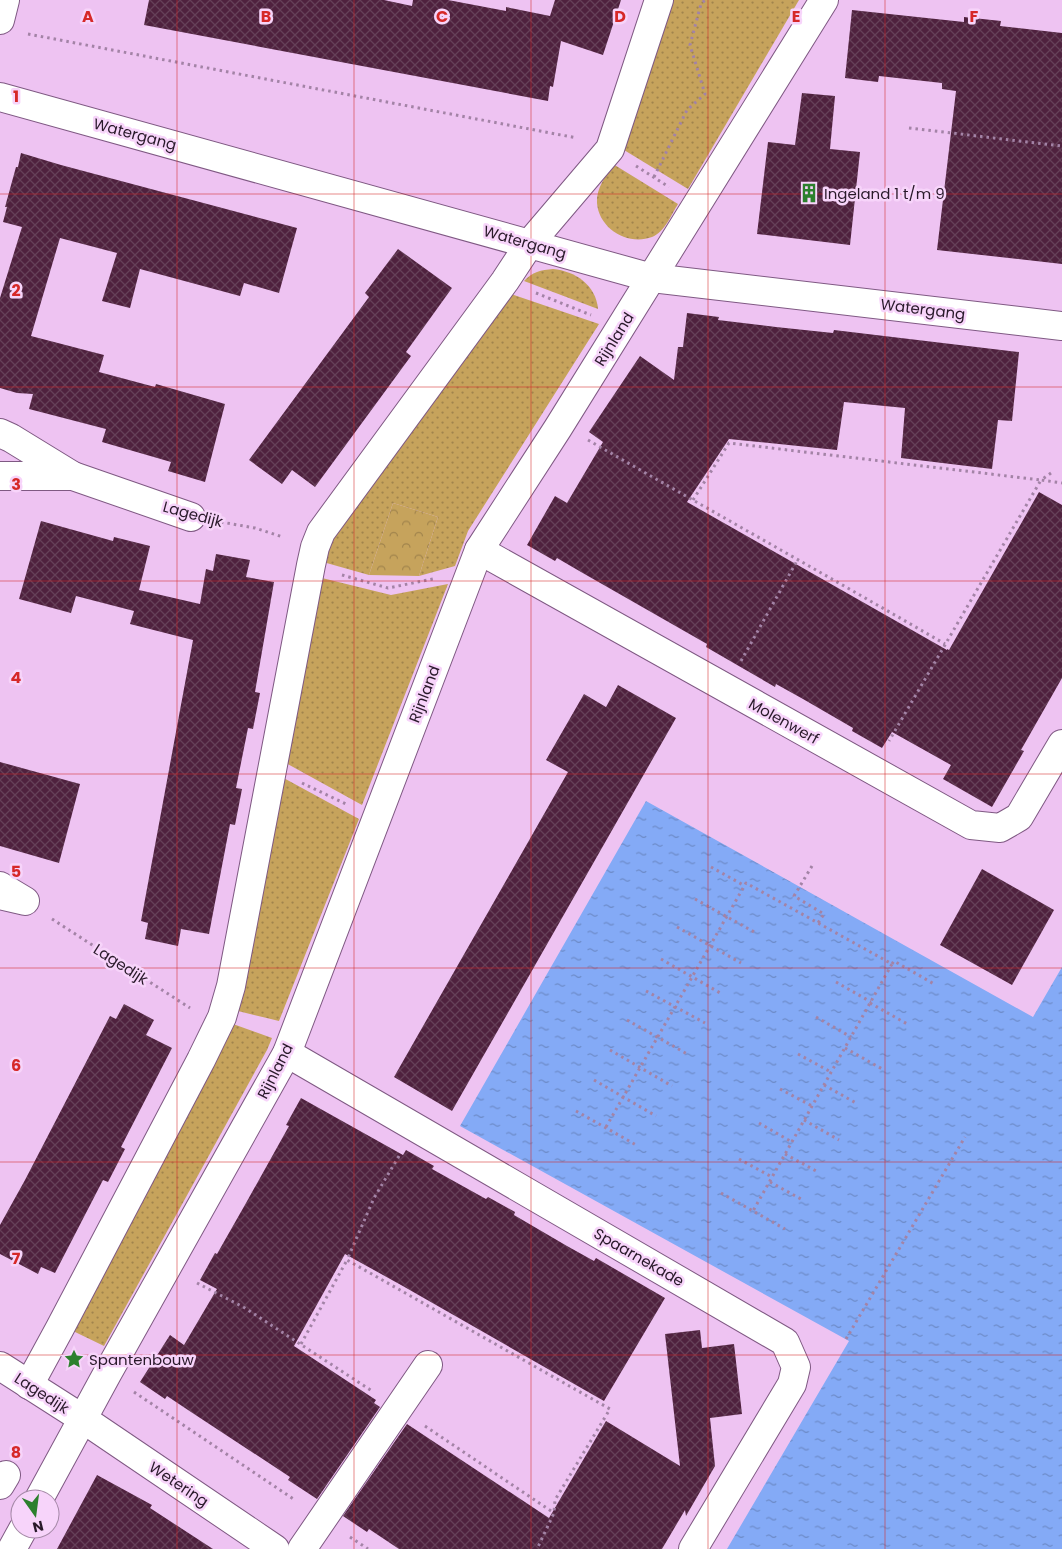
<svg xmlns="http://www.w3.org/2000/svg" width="1062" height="1549" font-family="Poppins,sans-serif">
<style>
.grass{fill:url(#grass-dots)}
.forest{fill:url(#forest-crowns)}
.water{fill:url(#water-ripples)}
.building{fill:url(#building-cross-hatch)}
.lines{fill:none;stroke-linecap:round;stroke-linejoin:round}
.minor-casing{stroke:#7f5983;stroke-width:30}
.path{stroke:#a383a6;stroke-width:3;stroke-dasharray:2.5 4;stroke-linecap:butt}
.minor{stroke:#fff;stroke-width:28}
.grid{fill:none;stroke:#d62828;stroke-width:1;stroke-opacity:0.55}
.labels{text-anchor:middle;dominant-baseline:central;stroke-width:5;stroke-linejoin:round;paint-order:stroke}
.street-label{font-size:15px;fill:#29192a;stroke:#f7d4fa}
.poi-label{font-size:15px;fill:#29192a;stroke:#f7d4fa;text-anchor:start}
.grid-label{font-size:16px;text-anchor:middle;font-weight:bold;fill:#d62828;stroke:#f7d4fa;stroke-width:5;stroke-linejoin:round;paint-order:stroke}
</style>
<defs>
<pattern id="grass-dots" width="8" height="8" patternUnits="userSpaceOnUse" patternTransform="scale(1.25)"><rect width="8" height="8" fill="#c6a35c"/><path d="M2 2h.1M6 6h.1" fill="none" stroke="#a1844c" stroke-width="1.8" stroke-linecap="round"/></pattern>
<pattern id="forest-crowns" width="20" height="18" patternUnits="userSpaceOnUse" patternTransform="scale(1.25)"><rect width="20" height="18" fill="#c6a35c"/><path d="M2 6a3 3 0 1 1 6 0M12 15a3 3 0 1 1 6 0" fill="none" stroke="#a1844c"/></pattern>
<pattern id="water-ripples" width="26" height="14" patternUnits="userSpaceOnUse" patternTransform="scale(1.25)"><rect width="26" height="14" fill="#84aaf6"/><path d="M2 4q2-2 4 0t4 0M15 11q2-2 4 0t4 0" fill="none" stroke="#6c8ac7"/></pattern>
<pattern id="building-cross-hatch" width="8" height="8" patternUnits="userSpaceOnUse" patternTransform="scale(1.25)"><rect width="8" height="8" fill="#4f213e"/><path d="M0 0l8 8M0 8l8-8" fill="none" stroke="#654058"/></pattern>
</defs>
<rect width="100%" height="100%" fill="#eec3f2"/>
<g class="grass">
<path d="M 672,0 L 799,0 L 688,189 L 624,150 Z"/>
<path d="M 613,164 L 678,204 C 671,215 665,232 652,237 C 628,246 599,229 597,203 C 596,188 606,176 613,164 Z"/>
<path d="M 553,269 C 575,271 596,285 598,309 L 524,281 C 532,272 541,270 553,269 Z"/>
<path d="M 511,294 L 599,324 L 468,531 L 455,566 L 419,576 L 438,517 L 393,503 L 369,575 L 323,562 L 327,541 Z"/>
<path d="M 322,578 L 391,595 L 448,584 L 362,805 L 284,762 Z"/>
<path d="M 280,776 L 359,819 L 279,1021 L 238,1011 L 242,1001 Z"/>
<path d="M 233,1024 L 272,1038 L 267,1050 L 104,1346 L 73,1331 Z"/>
</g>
<path class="forest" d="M 393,503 L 438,517 L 419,576 L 369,575 Z"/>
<path class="water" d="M 646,801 L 1033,1017 L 1062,967 L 1062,1549 L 727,1549 L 849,1341 L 460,1126 Z"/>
<g class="building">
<path d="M 149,0 L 384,0 L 412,6 L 413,0 L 448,0 L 506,11 L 506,7 L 550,16 L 555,0 L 621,0 L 603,55 L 561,41 L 553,87 L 550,86 L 548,101 L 144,25 Z"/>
<path d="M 852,10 L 964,22 L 964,17 L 1001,21 L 1000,26 L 1062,33 L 1062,264 L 937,250 L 956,91 L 942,89 L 942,83 L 879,76 L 878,82 L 845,78 Z"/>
<path d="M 802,93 L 835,96 L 830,149 L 860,152 L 850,245 L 757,234 L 768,142 L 795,145 Z"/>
<path d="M 21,153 L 61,165 L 297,228 L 279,293 L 244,283 L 240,296 L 140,269 L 130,308 L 102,301 L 117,253 L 60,238 L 31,336 L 104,355 L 99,372 L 155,387 L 156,384 L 225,404 L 205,482 L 168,471 L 171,462 L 102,442 L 106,429 L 29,409 L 33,394 L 17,393 L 0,388 L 0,298 L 22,227 L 3,222 L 7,207 L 5,207 L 16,167 L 18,167 Z"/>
<path d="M 398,249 L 452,288 L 406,352 L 411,356 L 315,487 L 292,470 L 282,484 L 249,460 L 369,297 L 365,293 Z"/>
<path d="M 687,313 L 719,317 L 718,320 L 776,327 L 833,333 L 834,330 L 1019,352 L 1012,421 L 998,420 L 992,469 L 901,458 L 905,408 L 844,402 L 837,450 L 729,439 L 687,502 L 947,650 L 947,649 L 949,650 L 1039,492 L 1062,505 L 1062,678 L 1021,750 L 1024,751 L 992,807 L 943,779 L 951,765 L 892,732 L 882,748 L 852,731 L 853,728 L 803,699 L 776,684 L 775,687 L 744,669 L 706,647 L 707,644 L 581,572 L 557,558 L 555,561 L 527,545 L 555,496 L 567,503 L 603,442 L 589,432 L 640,356 L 674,380 L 678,347 L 683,347 Z"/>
<path d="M 41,521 L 113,541 L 114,537 L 150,546 L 139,590 L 200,604 L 206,569 L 213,571 L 216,554 L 250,560 L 246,577 L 274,582 L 255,692 L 260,693 L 253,729 L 248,728 L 236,788 L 242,789 L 235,825 L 230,824 L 209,934 L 181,929 L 178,946 L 145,939 L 148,923 L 141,921 L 193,640 L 130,624 L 134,611 L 76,596 L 71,613 L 19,599 Z"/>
<path d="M 618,685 L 676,718 L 452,1111 L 394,1077 L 568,772 L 546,760 L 584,694 L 606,707 Z"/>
<path d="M 0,762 L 80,784 L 59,863 L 0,846 Z"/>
<path d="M 982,869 L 1054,910 L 1012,985 L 940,945 Z"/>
<path d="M 124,1004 L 154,1020 L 146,1035 L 172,1048 L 121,1147 L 125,1149 L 108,1182 L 103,1180 L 55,1273 L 41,1267 L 38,1274 L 0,1254 L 0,1225 L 25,1180 L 110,1016 L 116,1019 Z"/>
<path d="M 301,1098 L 403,1155 L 406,1150 L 434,1166 L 432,1169 L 486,1199 L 488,1197 L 515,1212 L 514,1215 L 567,1246 L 594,1261 L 596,1258 L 665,1298 L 604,1401 L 401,1285 L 345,1254 L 294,1346 L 376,1400 L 374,1403 L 380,1407 L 317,1499 L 288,1480 L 290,1477 L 191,1412 L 167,1396 L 165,1399 L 140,1382 L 170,1335 L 184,1345 L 217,1289 L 200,1280 L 215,1253 L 217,1254 L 246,1203 L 289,1126 L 286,1125 Z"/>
<path d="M 700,1330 L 702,1348 L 734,1344 L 742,1414 L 710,1418 L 715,1466 L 686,1516 L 685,1510 L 662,1549 L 399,1549 L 369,1529 L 367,1532 L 343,1516 L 407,1424 L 549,1518 L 606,1421 L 680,1466 L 665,1334 Z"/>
<path d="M 97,1475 L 152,1505 L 150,1508 L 213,1549 L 57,1549 Z"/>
</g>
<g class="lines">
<defs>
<g id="minor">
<path d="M 0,20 L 5,0"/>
<path d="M 0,97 L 652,278 L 1062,326"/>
<path d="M 0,433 L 11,438 L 73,476 L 191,517"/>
<path d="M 0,476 L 73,476"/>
<path d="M 479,550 L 971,825 L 1000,828 L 1019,817 L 1062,744"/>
<path d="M 0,886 L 25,901 L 0,895"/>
<path d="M 287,1053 L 785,1342 L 796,1367 L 792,1384 L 693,1549"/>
<path d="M 0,1366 L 83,1419 L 275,1549"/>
<path d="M 29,1385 L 60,1328 L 201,1060 L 222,1017 L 231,986 L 311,565 L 315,547 L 321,532 L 505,281 L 530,243 L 610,149 L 659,0"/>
<path d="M 0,1485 L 6,1475"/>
<path d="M 39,1499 L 107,1374 L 287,1053 L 479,550 L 558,428 L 824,0"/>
<path d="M 12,1549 L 23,1529"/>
<path d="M 302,1549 L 428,1365"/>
</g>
</defs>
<use href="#minor" class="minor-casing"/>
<g class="path">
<path d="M 28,34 L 577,138"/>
<path d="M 909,128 L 1062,146"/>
<path d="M 636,166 L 669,187"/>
<path d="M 654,177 L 687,110 L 705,94 L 690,45 L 701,4 L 705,0"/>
<path d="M 536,293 L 591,315"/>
<path d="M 588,440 C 706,508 826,575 945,644"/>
<path d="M 1051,473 L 1041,480 L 1062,483"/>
<path d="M 693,500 L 729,443 L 1041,480 L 889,741"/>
<path d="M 221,522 L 255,528 L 283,537"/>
<path d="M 342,575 L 388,588 L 433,579"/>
<path d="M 741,661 L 798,559"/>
<path d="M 302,783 L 346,804"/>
<path d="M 812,866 L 794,896 L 824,914 L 818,923"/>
<path d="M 711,867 L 745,886"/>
<path d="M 695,899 L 756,933"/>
<path d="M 52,919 L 190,1008"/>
<path d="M 677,927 L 741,963"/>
<path d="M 661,959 L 722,994"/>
<path d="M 892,964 L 894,961 L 934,984"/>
<path d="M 836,982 L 871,1002"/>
<path d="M 646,991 L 705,1023"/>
<path d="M 870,1003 L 909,1025"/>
<path d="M 816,1017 L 851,1037"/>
<path d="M 627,1020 L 689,1055"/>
<path d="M 845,1048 L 884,1070"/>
<path d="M 610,1050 L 672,1086"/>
<path d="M 798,1054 L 831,1072"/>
<path d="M 594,1080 L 656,1116"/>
<path d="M 824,1085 L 856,1103"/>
<path d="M 780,1089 L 812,1106"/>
<path d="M 576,1111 L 638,1146"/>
<path d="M 804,1120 L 839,1140"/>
<path d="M 759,1123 L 792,1142"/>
<path d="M 606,1127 L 746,883 L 892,964 L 753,1211"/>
<path d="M 785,1154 L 818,1172"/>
<path d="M 399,1156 L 374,1198 L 347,1260 L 610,1409 L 555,1500 L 554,1513 L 537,1549"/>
<path d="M 739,1159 L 772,1177"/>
<path d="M 770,1182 L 801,1199"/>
<path d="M 721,1193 L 785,1229"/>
<path d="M 197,1283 L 245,1308 L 372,1391"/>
<path d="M 846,1339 L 965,1137"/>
<path d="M 301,1344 L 347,1260"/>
<path d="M 134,1392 L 295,1500"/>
<path d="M 425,1426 L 554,1513"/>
<path d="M 350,1537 L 368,1549"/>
</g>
<use href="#minor" class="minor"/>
</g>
<path class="grid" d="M 177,0 L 177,1549M 354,0 L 354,1549M 531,0 L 531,1549M 708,0 L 708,1549M 885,0 L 885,1549M 0,194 L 1062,194M 0,387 L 1062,387M 0,581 L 1062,581M 0,774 L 1062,774M 0,968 L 1062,968M 0,1162 L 1062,1162M 0,1355 L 1062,1355"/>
<defs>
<symbol id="building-bare" viewBox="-9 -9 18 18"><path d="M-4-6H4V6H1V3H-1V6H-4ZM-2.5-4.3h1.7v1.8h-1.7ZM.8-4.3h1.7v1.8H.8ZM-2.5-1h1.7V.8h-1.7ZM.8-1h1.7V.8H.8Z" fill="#2c802d" stroke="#f7d4fa" stroke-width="2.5" paint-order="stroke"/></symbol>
<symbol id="sight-bare" viewBox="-9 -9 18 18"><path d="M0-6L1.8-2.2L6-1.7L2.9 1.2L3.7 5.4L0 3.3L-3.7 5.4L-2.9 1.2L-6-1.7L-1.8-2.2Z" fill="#2c802d" stroke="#f7d4fa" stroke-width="2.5" paint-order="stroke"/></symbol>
</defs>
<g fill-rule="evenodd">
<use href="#building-bare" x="795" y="179" width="28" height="28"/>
<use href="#sight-bare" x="60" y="1345" width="28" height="28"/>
</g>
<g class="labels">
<g class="street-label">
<text transform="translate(135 134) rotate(15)">Watergang</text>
<text transform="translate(525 242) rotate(16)">Watergang</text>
<text transform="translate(923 309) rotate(7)">Watergang</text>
<text transform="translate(614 339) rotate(-58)">Rijnland</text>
<text transform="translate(193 514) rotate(15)">Lagedijk</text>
<text transform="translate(424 694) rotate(-69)">Rijnland</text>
<text transform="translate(784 721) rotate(29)">Molenwerf</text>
<text transform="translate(121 964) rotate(33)">Lagedijk</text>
<text transform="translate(275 1071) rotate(-63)">Rijnland</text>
<text transform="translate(639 1257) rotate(30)">Spaarnekade</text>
<text transform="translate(42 1393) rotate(33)">Lagedijk</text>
<text transform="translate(179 1484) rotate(34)">Wetering</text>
</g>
<g class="poi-label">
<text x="824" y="193">Ingeland 1 t/m 9</text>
<text x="89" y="1359">Spantenbouw</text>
</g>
</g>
<g class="grid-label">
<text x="88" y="22">A</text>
<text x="266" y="22">B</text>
<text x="442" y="22">C</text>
<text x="620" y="22">D</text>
<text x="796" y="22">E</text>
<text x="974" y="22">F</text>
<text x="16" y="102">1</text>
<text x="16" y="296">2</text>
<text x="16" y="490">3</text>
<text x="16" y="683">4</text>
<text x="16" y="877">5</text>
<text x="16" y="1071">6</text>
<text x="16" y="1264">7</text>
<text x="16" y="1458">8</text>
</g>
<g transform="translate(35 1514) rotate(166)"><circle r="24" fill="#f7d4fa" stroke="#a589a7"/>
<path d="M0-4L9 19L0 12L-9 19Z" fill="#2c802d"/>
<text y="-8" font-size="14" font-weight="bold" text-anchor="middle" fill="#29192a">N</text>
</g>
</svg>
